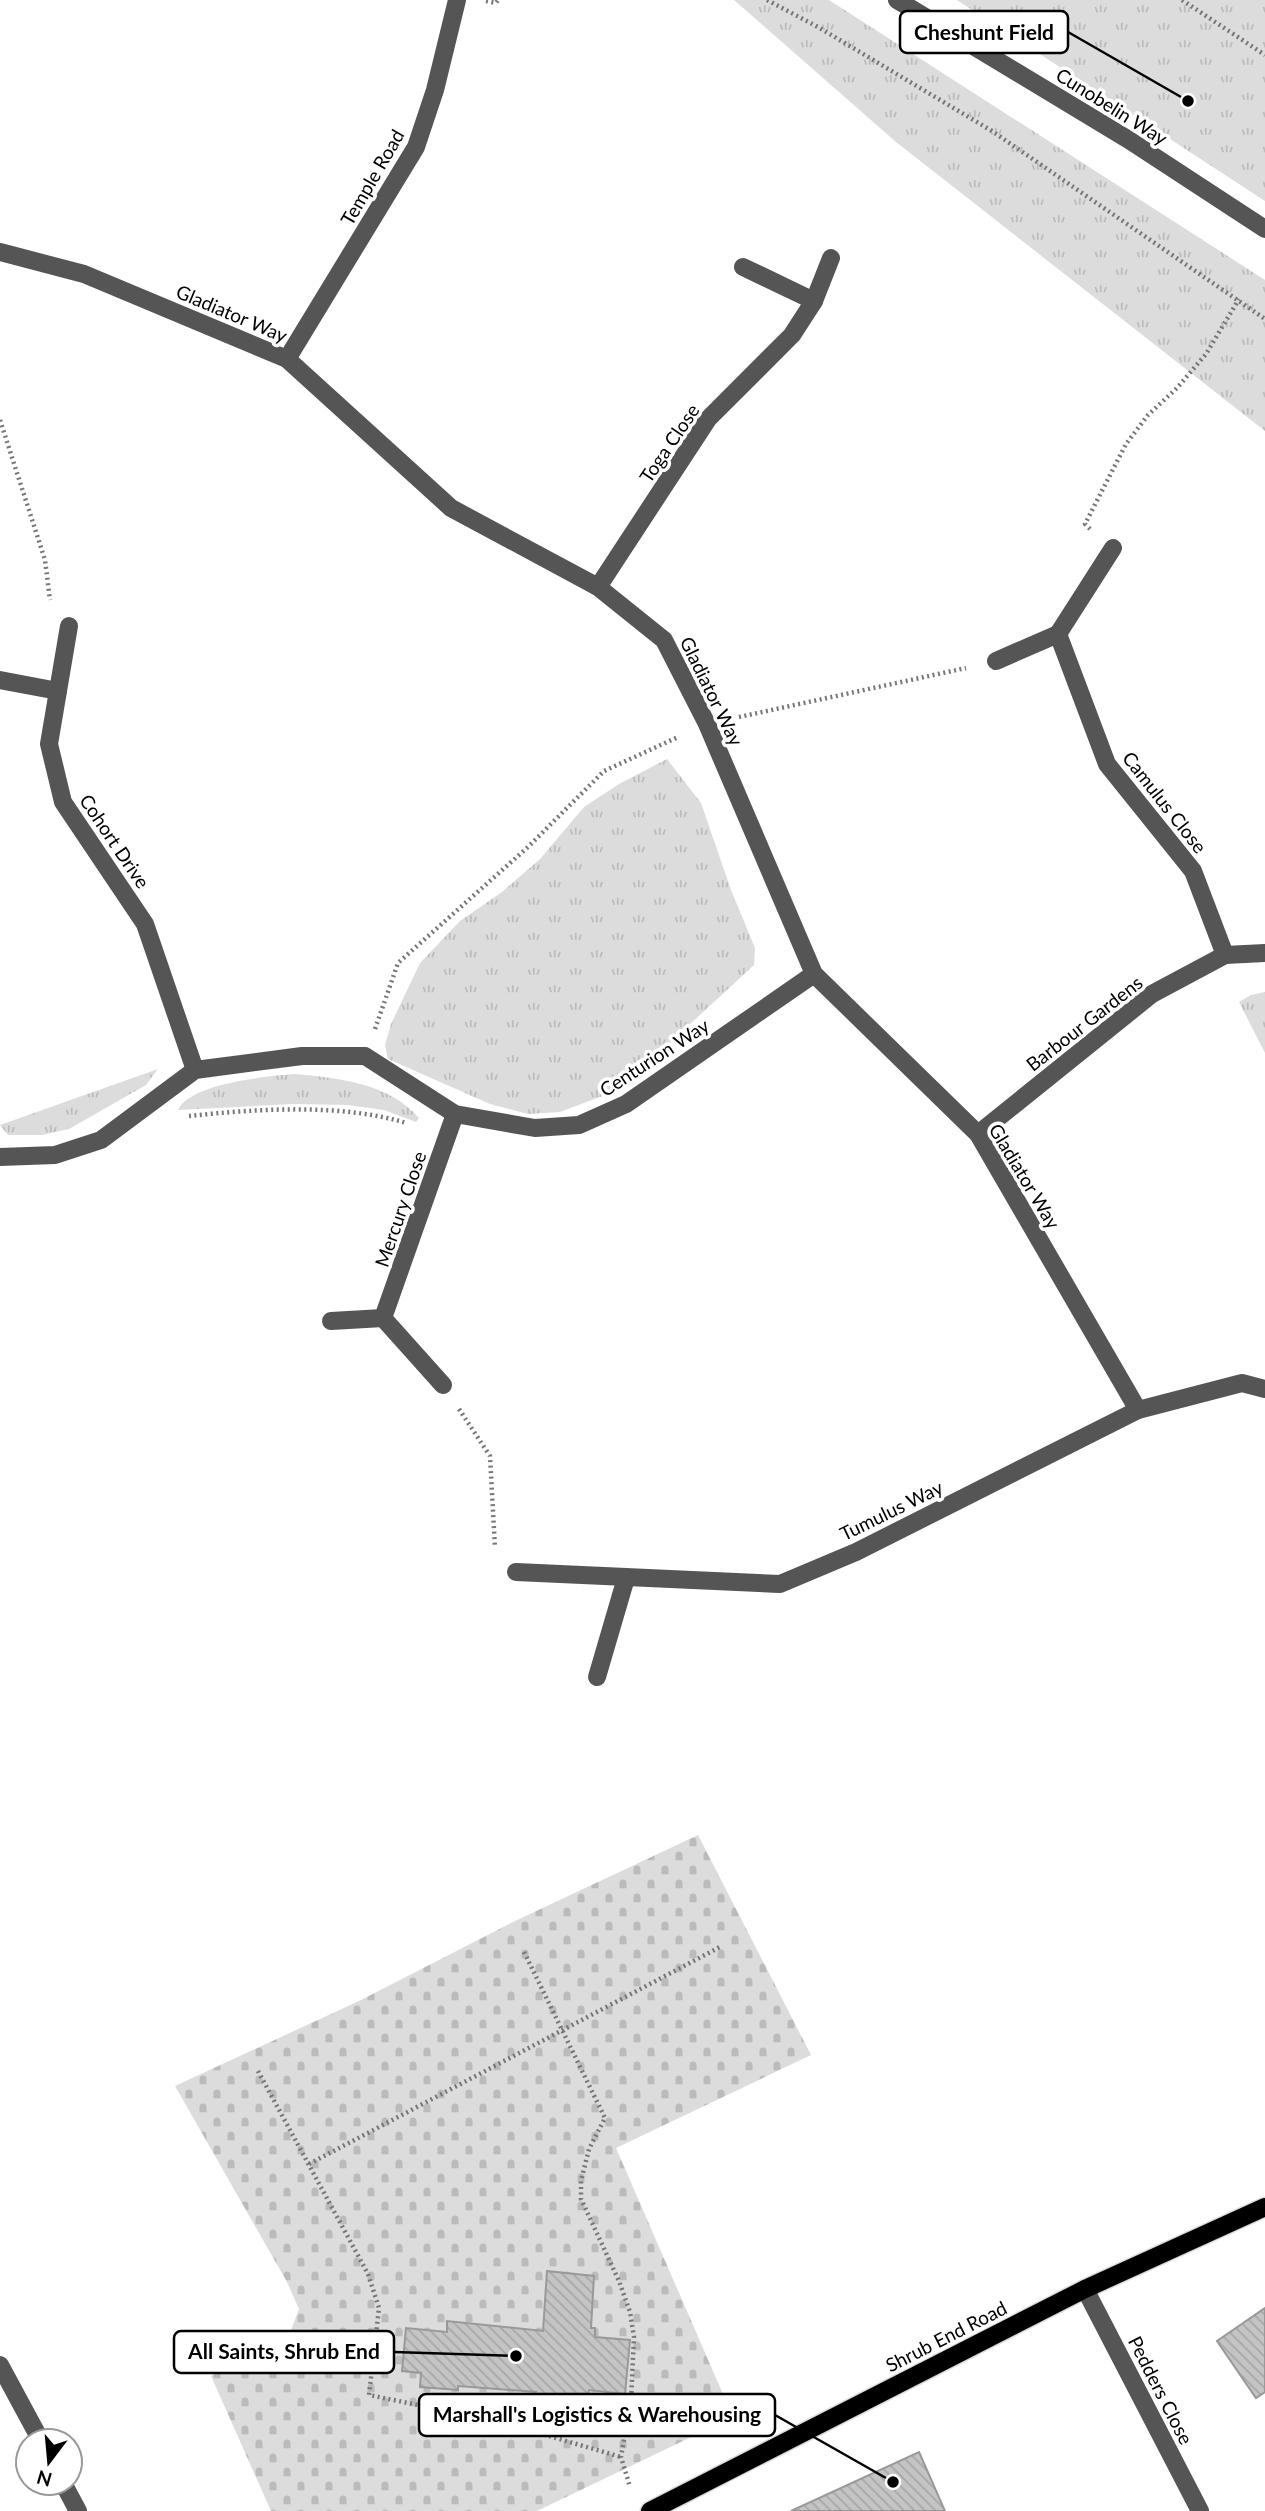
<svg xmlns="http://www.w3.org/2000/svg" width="1265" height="2511" font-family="Lato,sans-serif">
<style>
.grass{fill:url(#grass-tufts)}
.cemetery{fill:url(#cemetery-stones)}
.building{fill:url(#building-back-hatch);stroke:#999;stroke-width:2}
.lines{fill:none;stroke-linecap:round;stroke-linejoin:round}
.major-casing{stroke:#dbdbdb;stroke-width:21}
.path{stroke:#777;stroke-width:4.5;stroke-dasharray:2 3.5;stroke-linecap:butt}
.minor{stroke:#555;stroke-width:18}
.major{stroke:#000;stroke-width:18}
.labels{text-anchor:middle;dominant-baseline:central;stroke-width:7;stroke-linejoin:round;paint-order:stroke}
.street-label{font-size:19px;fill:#000;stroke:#fff}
.leader{fill:none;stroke:#000;stroke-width:2.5}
.callout-dot{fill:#000;stroke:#fff;stroke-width:2.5}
.callout{fill:#fff;stroke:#000;stroke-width:2.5}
.callout-label{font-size:21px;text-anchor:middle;font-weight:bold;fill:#000}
</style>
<defs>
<pattern id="grass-tufts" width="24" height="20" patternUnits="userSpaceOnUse" patternTransform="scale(1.75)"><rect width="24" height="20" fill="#dcdcdc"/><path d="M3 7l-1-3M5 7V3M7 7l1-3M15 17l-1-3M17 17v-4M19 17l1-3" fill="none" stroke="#bbb"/></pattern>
<pattern id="cemetery-stones" width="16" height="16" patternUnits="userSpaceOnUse" patternTransform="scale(1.75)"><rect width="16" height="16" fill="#dcdcdc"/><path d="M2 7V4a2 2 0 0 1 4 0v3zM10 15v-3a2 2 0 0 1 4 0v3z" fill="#bbb"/></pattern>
<pattern id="building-back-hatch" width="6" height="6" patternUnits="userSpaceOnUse" patternTransform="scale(1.75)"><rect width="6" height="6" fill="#c4c4c4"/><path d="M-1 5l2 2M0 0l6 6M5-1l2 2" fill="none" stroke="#a7a7a7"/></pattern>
</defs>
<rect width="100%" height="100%" fill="#fff"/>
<g class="grass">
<path d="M 734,0 L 829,0 L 1265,280 L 1265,431 L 896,142 Z"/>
<path d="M 957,0 L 1265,0 L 1265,201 Z"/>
<path d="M 667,759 L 701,803 L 731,890 L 755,948 L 754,965 L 661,1051 L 605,1095 L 560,1112 L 528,1114 L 490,1104 L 388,1059 L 385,1045 L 391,1024 L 420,963 L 460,921 L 502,892 L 540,859 L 584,807 L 619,784 Z"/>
<path d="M 1265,992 L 1265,1053 L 1239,1002 L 1251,995 Z"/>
<path d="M 158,1069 L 146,1085 L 69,1129 L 42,1135 L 8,1135 L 0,1125 Z"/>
<path d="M 295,1074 C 338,1078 389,1083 419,1118 L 416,1122 L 384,1110 L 348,1105 L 293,1104 L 178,1110 C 190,1083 268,1076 295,1074 Z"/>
</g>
<path class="cemetery" d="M 698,1835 L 811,2055 L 616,2148 L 733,2417 L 537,2511 L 271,2511 L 211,2376 L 291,2330 L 299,2309 L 287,2282 L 175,2086 L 359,2001 L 515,1921 Z"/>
<g class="building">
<path d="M 547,2271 L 594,2276 L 591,2328 L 595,2328 L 595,2337 L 630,2340 L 625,2394 L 589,2390 L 587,2397 L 571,2395 L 569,2425 L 534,2422 L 536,2392 L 458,2386 L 458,2390 L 420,2387 L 421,2373 L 402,2371 L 406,2328 L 447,2332 L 447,2321 L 543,2331 Z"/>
<path d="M 1265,2308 L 1265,2392 L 1256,2398 L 1217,2341 Z"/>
<path d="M 919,2452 L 945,2511 L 791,2511 Z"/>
</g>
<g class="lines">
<defs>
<path id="major" d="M 650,2511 L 1085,2289 L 1265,2207"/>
</defs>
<use href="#major" class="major-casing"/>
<g class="path">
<path d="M 767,0 L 818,27 L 992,131 L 1265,319"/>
<path d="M 1182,0 L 1265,55"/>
<path d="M 486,1 L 496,3 L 498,0"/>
<path d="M 0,420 L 45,560 L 50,600"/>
<path d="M 1090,529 L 1085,524 L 1126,444 L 1148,415 L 1177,388 L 1206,354 L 1239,299"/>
<path d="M 739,717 L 966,668"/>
<path d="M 375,1029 L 398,963 L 528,847 L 604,771 L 678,737"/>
<path d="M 189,1116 C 256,1109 341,1103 406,1123"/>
<path d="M 459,1409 L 490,1456 L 495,1548"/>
<path d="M 524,1952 L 605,2118 L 589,2149 L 581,2181 L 581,2199 L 619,2281 L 630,2312 L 634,2337 L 631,2400 L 621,2457 L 630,2487"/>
<path d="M 258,2071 L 368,2274 L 379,2308 L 369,2395 L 501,2422 L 621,2457"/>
<path d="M 309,2164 L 720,1947"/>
</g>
<g class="minor">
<path d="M 897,0 L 1129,140 L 1265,229"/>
<path d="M 0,252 L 84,274 L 287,359 L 451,508 L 598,587 L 664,640 L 707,724 L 814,974 L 978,1134 L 1138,1410"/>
<path d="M 743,267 L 814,301"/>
<path d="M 287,359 L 416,147 L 435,90 L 457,0"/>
<path d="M 1113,548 L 1058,634 L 1107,764 L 1193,871 L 1225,955"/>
<path d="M 598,587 L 708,419 L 792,335 L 814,301 L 831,258"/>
<path d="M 69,626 L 49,744 L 63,802 L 145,924 L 195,1070"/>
<path d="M 996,661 L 1058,634"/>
<path d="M 0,680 L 58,691"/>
<path d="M 978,1134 L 1152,994 L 1225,955 L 1265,953"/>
<path d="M 0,1157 L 55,1155 L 101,1140 L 195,1070 L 302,1056 L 365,1056 L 455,1114 L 535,1128 L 579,1125 L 626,1104 L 814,974"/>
<path d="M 331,1321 L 383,1318"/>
<path d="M 443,1385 L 383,1318 L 455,1114"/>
<path d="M 516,1572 L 780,1584 L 856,1552 L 1138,1410 L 1242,1383 L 1265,1389"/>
<path d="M 597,1677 L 626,1578"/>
<path d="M 1085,2289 L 1200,2511"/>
<path d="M 0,2365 L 41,2441"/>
<path d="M 63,2483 L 78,2511"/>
</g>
<use href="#major" class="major"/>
</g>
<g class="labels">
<g class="street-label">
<text transform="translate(1112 106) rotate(32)">Cunobelin Way</text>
<text transform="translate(372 177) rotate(-60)">Temple Road</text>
<text transform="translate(232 313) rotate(23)">Gladiator Way</text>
<text transform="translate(669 443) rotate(-56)">Toga Close</text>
<text transform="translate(712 691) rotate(64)">Gladiator Way</text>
<text transform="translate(1165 802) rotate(52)">Camulus Close</text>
<text transform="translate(115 841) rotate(56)">Cohort Drive</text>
<text transform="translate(1084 1023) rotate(-38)">Barbour Gardens</text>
<text transform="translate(654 1057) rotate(-33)">Centurion Way</text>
<text transform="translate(1025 1176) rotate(59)">Gladiator Way</text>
<text transform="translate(400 1209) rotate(-71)">Mercury Close</text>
<text transform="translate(891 1510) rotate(-26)">Tumulus Way</text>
<text transform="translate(946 2336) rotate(-27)">Shrub End Road</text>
<text transform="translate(1161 2390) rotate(63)">Pedders Close</text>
</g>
</g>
<path class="leader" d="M1188 101L1068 32M516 2356L394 2352M893 2482L775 2415"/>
<g class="callout-dot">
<circle cx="1188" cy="101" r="7"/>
<circle cx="516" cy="2356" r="7"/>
<circle cx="893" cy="2482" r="7"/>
</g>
<g class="callout">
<rect x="900" y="11" width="168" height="42" rx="7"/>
<rect x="174" y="2331" width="220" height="42" rx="7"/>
<rect x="419" y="2394" width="356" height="42" rx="7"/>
</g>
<g class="callout-label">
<text x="984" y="40">Cheshunt Field</text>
<text x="284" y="2359">All Saints, Shrub End</text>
<text x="597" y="2422">Marshall's Logistics &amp; Warehousing</text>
</g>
<g transform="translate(49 2462) rotate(196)"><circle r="33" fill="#ffffff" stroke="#999999" stroke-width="2"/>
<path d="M0-5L12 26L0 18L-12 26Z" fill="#000000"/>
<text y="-10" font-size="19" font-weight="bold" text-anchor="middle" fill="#000000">N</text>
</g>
</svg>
